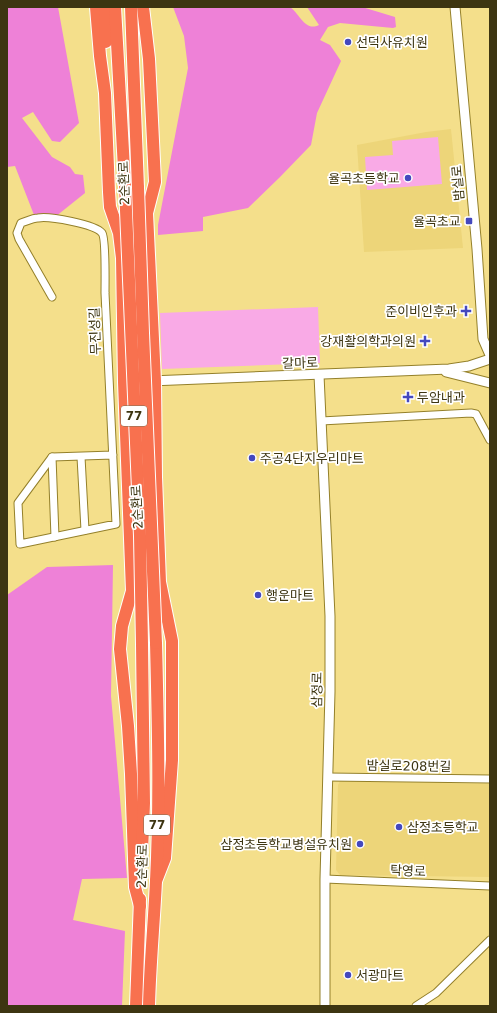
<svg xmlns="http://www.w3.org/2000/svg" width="497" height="1013" font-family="'DejaVu Sans','Noto Sans KR',sans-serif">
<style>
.built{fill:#edd579}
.green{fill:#f9aae6}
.forest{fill:#ee81d7}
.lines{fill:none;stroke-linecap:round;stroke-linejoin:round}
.street-casing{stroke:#94802a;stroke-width:9}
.secondary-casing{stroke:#94802a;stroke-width:11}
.highway-casing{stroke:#fff;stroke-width:14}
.street{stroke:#fff;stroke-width:7}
.secondary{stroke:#fff;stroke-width:9}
.highway{stroke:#f8714f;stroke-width:12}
.highway-bridge-casing{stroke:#fff;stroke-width:14;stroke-linecap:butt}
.highway-bridge{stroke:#f8714f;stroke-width:12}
.poi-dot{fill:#4448be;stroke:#fff;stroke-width:1.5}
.labels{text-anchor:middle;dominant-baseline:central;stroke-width:3.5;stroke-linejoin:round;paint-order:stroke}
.shield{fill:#fff;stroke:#777258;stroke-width:1}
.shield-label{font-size:12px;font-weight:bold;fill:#3d3511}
.poi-label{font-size:13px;fill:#3d3511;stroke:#fff;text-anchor:start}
.street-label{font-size:13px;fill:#3d3511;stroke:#fff}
</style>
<rect width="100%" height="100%" fill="#f4df8b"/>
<g class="built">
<path d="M 451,129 L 463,248 L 364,252 L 357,145 L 426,132 Z"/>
<path d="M 340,781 L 490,784 L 490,877 L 340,875 L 336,870 L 338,785 Z"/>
</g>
<g class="green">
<path d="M 438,137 L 442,184 L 367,190 L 365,157 L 393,155 L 392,141 Z"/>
<path d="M 318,307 L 320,363 L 162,369 L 160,313 Z"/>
</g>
<g class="forest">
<path d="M 7,7 L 58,7 L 79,123 L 60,142 L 52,141 L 33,112 L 22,118 L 52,157 L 70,167 L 75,174 L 83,175 L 85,193 L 55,217 L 34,215 L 15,166 L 7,167 Z"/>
<path d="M 173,7 L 290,7 C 300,14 305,32 319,25 L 307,7 L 362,7 L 395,17 L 396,27 L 393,28 L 340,23 L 328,27 L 320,40 L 330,45 L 341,61 L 317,113 L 311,145 L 280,177 L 248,208 L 203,217 L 203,231 L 158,235 L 158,225 L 188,68 L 184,36 Z"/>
<path d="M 113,565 L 111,696 L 127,878 L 82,879 L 73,920 L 125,931 L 122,1006 L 7,1006 L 7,595 L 47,567 Z"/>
</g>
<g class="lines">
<defs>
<g id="street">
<path d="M 52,297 L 19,239 L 17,233 L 21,223 C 27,221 33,218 38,218 C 49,216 95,224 102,233 C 106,238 105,283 105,293 C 108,370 113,447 116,524 L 20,544 L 18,503 L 52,457 L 113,455"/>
<path d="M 321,421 L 471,413 L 476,414 L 490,440"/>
<path d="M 52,457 L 55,537"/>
<path d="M 81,457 L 85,530"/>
<path d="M 328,777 L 490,779"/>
<path d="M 325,879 L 490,886"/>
<path d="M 416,1006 L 436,993 L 490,940"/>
</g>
<g id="secondary">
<path d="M 455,7 L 477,249 L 483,339 L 490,355"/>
<path d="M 446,372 L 490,383"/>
<path d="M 319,375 L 330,616 L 330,692 L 325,879 L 325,1006"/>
<path d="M 150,381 L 449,369 L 469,366 L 490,359"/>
</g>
<g id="highway">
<path d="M 96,7 L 100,56 L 105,93 L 109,192 L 110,207 L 119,233 L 122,258 L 124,382 L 132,591 L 122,626 L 120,649 L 128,726 L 131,774 L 135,887 L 140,906"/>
<path d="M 105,7 L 106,42"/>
<path d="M 115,7 L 125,187"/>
<path d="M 131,7 L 138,188"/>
<path d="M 143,7 L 149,59 L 155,182 L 147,213 L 155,381 L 156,477 L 160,582 L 172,641 L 172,760 L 165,858 L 156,881"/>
<path d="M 142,853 L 144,803 L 142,644"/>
<path d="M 136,1006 L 140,899"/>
<path d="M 149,1006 C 150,964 154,923 156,881 C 160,802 158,723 156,643"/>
</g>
</defs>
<use href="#street" class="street-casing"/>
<use href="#secondary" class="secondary-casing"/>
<use href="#highway" class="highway-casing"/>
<use href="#street" class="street"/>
<use href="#secondary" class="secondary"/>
<use href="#highway" class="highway"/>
<defs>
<g id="highway-bridge">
<path d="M 125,187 L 140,536 L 142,644"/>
<path d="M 138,188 L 143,333 L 156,643"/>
</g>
</defs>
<use href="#highway-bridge" class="highway-bridge-casing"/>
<use href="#highway-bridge" class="highway-bridge"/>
</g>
<g class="poi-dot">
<circle cx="348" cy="42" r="4"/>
<circle cx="408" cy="178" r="4"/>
<rect x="465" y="217" width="8" height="8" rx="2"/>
<path d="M464 305h4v4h4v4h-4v4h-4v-4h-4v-4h4z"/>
<path d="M423 335h4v4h4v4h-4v4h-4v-4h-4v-4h4z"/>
<path d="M406 391h4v4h4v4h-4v4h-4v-4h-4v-4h4z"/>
<circle cx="252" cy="458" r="4"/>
<circle cx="258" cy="595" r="4"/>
<circle cx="399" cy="827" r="4"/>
<circle cx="360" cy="844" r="4"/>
<circle cx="348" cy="975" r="4"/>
</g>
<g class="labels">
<g class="shield">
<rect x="121" y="406" width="26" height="20" rx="3"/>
<rect x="144" y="815" width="26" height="20" rx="3"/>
</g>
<g class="shield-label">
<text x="134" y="416">77</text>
<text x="157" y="825">77</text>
</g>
<g class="poi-label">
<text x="356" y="42">선덕사유치원</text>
<text x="400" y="178" text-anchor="end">율곡초등학교</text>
<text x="461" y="221" text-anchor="end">율곡초교</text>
<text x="457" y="311" text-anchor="end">준이비인후과</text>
<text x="416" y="341" text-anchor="end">강재활의학과의원</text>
<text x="417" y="397">두암내과</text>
<text x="260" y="458">주공4단지우리마트</text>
<text x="266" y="595">행운마트</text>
<text x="407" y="827">삼정초등학교</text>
<text x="352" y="844" text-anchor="end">삼정초등학교병설유치원</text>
<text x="356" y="975">서광마트</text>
</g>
<g class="street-label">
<text transform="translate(124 183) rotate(-92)">2순환로</text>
<text transform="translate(458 183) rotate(-95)">밤실로</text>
<text transform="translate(95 331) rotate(-92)">무진성길</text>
<text transform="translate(300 363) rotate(-2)">갈마로</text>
<text transform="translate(137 507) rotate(-93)">2순환로</text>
<text transform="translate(317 690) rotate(-89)">삼정로</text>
<text transform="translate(409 766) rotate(1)">밤실로208번길</text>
<text transform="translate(142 866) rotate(-88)">2순환로</text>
<text transform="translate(408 871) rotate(2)">탁영로</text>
</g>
</g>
<rect width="497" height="1013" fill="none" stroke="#3d3511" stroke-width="16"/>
</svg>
